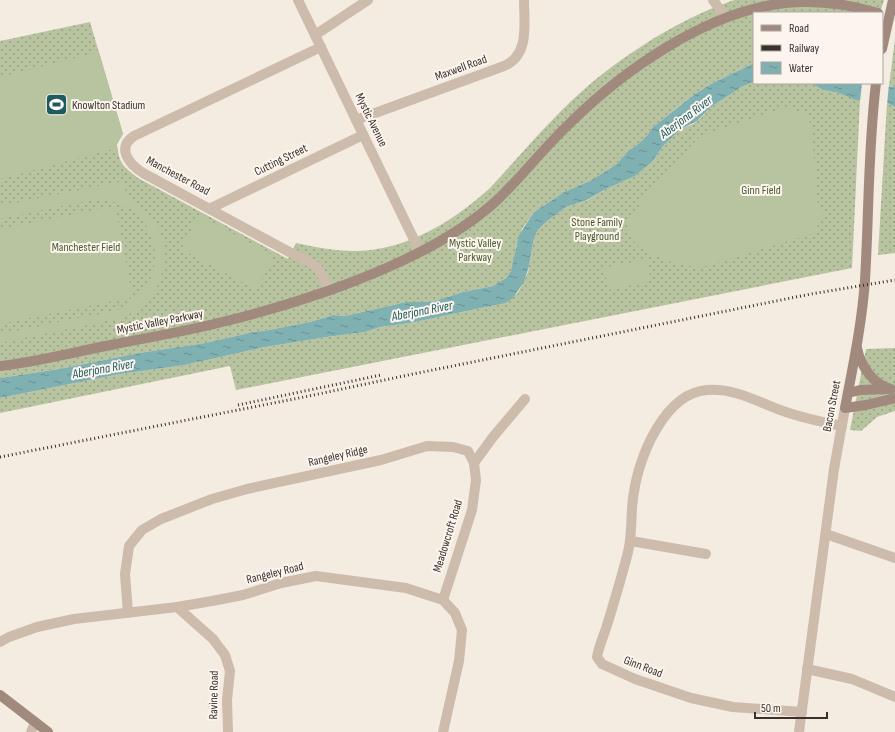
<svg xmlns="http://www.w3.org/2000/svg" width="895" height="732" font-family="'Sofia Sans Condensed',sans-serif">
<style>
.grass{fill:url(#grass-dots)}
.garden{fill:#b8c4a0}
.water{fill:url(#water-ripples)}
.pier{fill:#f4ebe1}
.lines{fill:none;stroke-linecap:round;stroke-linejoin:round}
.minor{stroke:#cdbbac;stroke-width:10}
.tertiary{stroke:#cdbbac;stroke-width:10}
.secondary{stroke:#a18a7d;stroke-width:10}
.rail{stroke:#3b302b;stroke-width:3;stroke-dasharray:1 3;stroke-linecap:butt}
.labels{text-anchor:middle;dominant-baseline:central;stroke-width:4;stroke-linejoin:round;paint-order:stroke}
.street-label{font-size:12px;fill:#3b302b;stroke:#fbf5ee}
.poi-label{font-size:12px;fill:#3b302b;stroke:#fbf5ee;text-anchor:start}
.park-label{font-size:12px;fill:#4a5a2e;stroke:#fbf5ee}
.water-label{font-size:13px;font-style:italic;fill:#1f5a5e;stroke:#fbf5ee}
</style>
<defs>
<pattern id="grass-dots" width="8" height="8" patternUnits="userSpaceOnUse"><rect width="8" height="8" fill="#b8c4a0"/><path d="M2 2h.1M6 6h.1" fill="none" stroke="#97a083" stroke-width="1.8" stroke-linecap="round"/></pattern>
<pattern id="water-ripples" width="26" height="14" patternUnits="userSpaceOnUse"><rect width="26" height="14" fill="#7fb0b2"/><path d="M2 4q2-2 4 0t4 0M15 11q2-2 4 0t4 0" fill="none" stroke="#699091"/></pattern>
</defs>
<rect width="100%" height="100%" fill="#f4ebe1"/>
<g class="grass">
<path d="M 734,0 L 884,0 L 880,13 L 754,13 L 754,63 L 711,84 L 695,94 L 653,127 L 646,137 L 638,144 L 628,151 L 617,164 L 590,181 L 564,192 L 534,212 L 522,229 L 516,247 L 514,262 L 511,271 L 506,278 L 493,286 L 463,292 L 432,302 L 406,302 L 345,316 L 333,315 L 310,322 L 269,330 L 253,332 L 205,343 L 139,353 L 59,369 L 0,378 L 0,41 L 90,22 L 123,134 L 117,144 C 119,164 123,166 138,178 L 288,259 L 296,243 C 315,247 334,251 354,251 C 406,251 452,222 490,188 C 514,162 537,135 562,110 C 608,64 673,21 734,0 Z"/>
<path d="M 895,39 L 895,87 L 889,86 Z"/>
<path d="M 754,82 L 811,83 L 823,90 L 839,93 L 860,100 L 852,268 L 236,390 L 230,366 L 0,413 L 0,398 L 120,374 L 185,365 L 265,347 L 327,337 L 365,332 L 380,327 L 410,323 L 491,306 L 517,294 L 522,285 L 528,272 L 534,238 L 538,230 L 546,222 L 566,207 L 586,201 L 606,189 L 635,176 L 653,161 L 663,146 L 681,129 L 693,124 L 701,118 L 711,107 L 743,86 Z"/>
<path d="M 887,103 L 895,107 L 895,253 L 878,255 Z"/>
<path d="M 895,348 L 895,411 L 877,417 L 861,431 L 850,430 L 866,349 Z"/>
</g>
<g class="garden">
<path d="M 99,52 L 123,134 L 117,144 L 117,148 L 0,179 L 0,77 Z"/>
<path d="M 787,107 L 808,115 L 811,125 L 818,202 L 823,213 L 815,233 L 700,268 L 671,262 L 649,254 L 639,247 L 631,239 L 628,223 L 643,199 L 699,137 Z"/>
<path d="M 123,181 L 127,197 C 179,224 176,295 122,318 L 0,343 L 0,334 C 24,330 48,324 71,319 C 90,316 113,314 130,304 C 146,293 155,274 155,255 C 155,244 151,233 145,224 C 122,191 89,201 56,207 C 38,211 19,215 0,219 L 0,206 Z"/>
<path d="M 115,206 L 133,297 L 0,324 L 0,229 Z"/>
<path d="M 199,215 L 274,256 L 256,290 L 181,249 Z"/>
<path d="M 647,259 L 651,281 L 608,290 L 604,268 Z"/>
</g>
<g class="water">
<path d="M 754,63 L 754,82 L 743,86 L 711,107 L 697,121 L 681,129 L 663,146 L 653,161 L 635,176 L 606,189 L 585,201 L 566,207 L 546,222 L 538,230 L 534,238 L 529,266 L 524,282 L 513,298 L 505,303 L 410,323 L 380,327 L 365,332 L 327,337 L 265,347 L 185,365 L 120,374 L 0,398 L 0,378 L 59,369 L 139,353 L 205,343 L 253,332 L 269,330 L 310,322 L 333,315 L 345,316 L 406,302 L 432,302 L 463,292 L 493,286 L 506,278 L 511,271 L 519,235 L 534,212 L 564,192 L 590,181 L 617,164 L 628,151 L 638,144 L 646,137 L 653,127 L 695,94 L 711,84 Z"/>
<path d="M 811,83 L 861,83 L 895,87 L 895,107 L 887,103 L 856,100 L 839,93 L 823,90 Z"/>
</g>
<path class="pier" d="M 862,83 L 889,84 L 887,105 L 860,102 Z"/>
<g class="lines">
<g class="minor">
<path d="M 298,0 L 420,252"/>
<path d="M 713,0 L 726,18"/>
<path d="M 315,35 L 368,0"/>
<path d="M 321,47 L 134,136 C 116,148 129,164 143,173 L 291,253 C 317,265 317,263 329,289"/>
<path d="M 356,120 L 504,66 C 530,55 524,23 524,0"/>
<path d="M 211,208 L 363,135"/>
<path d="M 826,534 L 895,558"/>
<path d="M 631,541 L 706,554"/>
<path d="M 443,600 L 472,510 L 476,480 L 474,463 L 493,437 L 525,399"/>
<path d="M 177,607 L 213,639 L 225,655 L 230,671 L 227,700 L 228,732"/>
<path d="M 128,613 L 125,574 L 129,546 L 142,530 L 161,519 L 212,499 L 247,489 L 381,460 L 427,446 L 453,447 L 468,451 L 474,463"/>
<path d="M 0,642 L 9,637 L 37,627 L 74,619 L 177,607 L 212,601 L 243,595 L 281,583 L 316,576 L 406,588 L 443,600 L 455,613 L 462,630 L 459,661 L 443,732"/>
<path d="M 807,669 L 852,679 L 895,697"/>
<path d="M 802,712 L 733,707 L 691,698 L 635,679 L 602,664 L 597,657 C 599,645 605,633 608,622 C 615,599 622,576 628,552 C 633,532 630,512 634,492 C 639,456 665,393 707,390 C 735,388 758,402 783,411 C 802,418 822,422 842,426"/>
<path d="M 31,732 L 35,723"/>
</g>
<path class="tertiary" d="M 799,732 L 834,469 L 845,408"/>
<g class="secondary">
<path d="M 882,49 L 893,0"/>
<path d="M 876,83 C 868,148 869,214 865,280 C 862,323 853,366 845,408 L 866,405 L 895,398"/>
<path d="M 857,348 C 861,367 873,384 891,389"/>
<path d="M 0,366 C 38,362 78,351 116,344 C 151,337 187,331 222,322 C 289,306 365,281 426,249 C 450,236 474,221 495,202 C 520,179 541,151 566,127 C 622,71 705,12 785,3 C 817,0 848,4 878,13"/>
<path d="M 848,393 L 860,390 L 887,389"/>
<path d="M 0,695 L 48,732"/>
</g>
<g class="rail">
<path d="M 238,405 L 381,375"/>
<path d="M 0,457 L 309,396 L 413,374 L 811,294 L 895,280"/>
</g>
</g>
<defs>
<symbol id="stadium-square" viewBox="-11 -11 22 22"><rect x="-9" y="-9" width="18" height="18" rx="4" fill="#1f5a5e" stroke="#fbf5ee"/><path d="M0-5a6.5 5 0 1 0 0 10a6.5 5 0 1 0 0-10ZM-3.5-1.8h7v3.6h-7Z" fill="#fff"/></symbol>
</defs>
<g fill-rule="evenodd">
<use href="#stadium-square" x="44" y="92" width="25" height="25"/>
</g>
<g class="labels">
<g class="street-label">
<text transform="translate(461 68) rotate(-20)">Maxwell Road</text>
<text transform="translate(371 120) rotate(64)">Mystic Avenue</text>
<text transform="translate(281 160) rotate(-26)">Cutting Street</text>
<text transform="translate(178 176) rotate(28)">Manchester Road</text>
<text transform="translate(160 322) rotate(-11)">Mystic Valley Parkway</text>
<text transform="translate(832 406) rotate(-79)">Bacon Street</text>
<text transform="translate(338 456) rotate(-13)">Rangeley Ridge</text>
<text transform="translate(448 536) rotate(-73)">Meadowcroft Road</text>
<text transform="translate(275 573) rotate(-14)">Rangeley Road</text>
<text transform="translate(643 667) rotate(21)">Ginn Road</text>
<text transform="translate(214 695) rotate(-89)">Ravine Road</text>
</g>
<g class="poi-label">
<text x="72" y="105">Knowlton Stadium</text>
</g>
<g class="park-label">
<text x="761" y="190">Ginn Field</text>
<text x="597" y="222">Stone Family<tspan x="597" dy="14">Playground</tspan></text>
<text x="475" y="243">Mystic Valley<tspan x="475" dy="14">Parkway</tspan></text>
<text x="86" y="247">Manchester Field</text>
</g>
<g class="water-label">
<text transform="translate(686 117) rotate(-37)">Aberjona River</text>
<text transform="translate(422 311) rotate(-11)">Aberjona River</text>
<text transform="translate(103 369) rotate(-10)">Aberjona River</text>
</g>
</g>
<rect x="753" y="12" width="130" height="72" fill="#fbf5ee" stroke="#aea6a0"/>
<rect x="761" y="25" width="20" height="6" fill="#a18a7d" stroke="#aea6a0"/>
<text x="789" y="32" font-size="12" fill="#3b302b">Road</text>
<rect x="761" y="45" width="20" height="6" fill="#3b302b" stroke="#aea6a0"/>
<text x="789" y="52" font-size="12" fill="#3b302b">Railway</text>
<rect x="761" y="62" width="20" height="12" fill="url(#water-ripples)" stroke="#aea6a0"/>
<text x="789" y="72" font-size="12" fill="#3b302b">Water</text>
<path d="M755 712v6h72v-6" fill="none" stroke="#3b302b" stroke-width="2"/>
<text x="761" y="712" font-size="12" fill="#3b302b" stroke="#fbf5ee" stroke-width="3" paint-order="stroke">50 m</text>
</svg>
